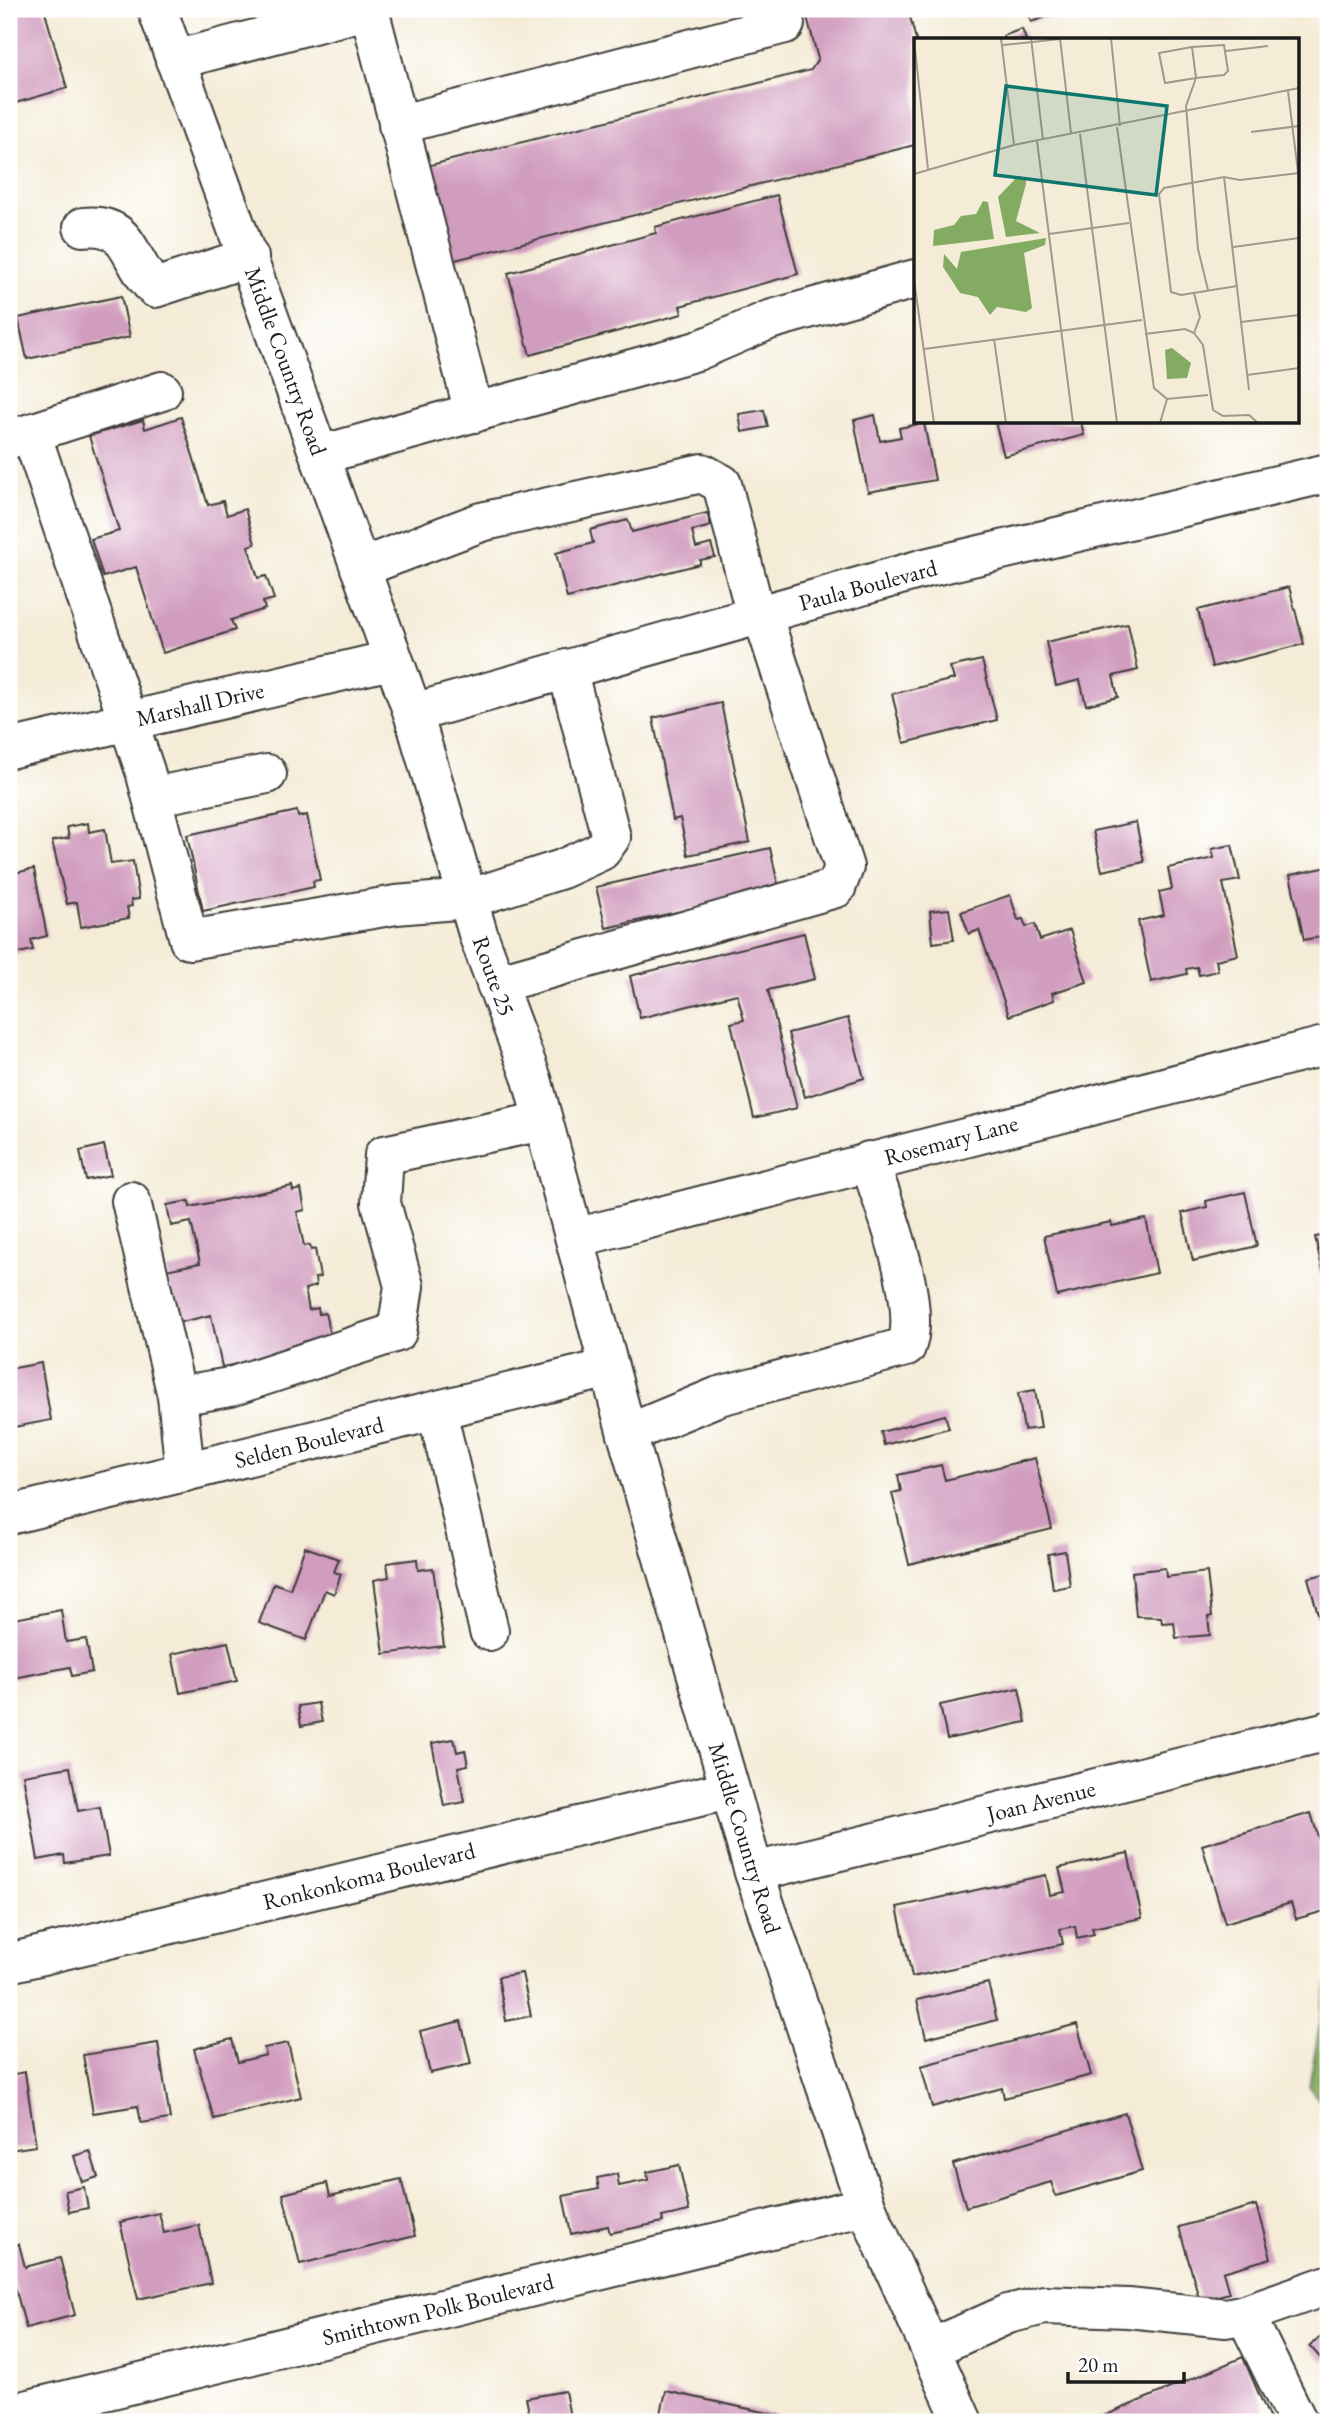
<svg xmlns="http://www.w3.org/2000/svg" width="1337" height="2431" font-family="'EB Garamond',serif">
<style>
.forest{fill:#83ab62;stroke:#50643f;stroke-width:2}
.building{fill:#d19dbf}
.lines{fill:none;stroke-linecap:round;stroke-linejoin:round}
.minor-casing{stroke:#3c3b38;stroke-width:42}
.major-casing{stroke:#3c3b38;stroke-width:42}
.minor{stroke:#fff;stroke-width:38}
.major{stroke:#fff;stroke-width:38}
.labels{text-anchor:middle;dominant-baseline:central;stroke-width:5;stroke-linejoin:round;paint-order:stroke}
.street-label{font-size:23px;fill:#1c1c1c;stroke:#fff}
.inset-road{fill:none;stroke:#9e998c;stroke-width:2}
.view{fill:#0f766e;fill-opacity:0.15;stroke:#0f766e;stroke-width:3.5}
.inset-edge{fill:none;stroke:#1c1c1c;stroke-width:3.5}
</style>
<rect width="100%" height="100%" fill="#fff"/>
<filter id="ink" filterUnits="userSpaceOnUse"><feTurbulence type="fractalNoise" baseFrequency=".0143" numOctaves="2"/><feDisplacementMap in="SourceGraphic" scale="14" xChannelSelector="R" yChannelSelector="G"/><feConvolveMatrix kernelMatrix="1 2 1 2 8 2 1 2 1" color-interpolation-filters="sRGB"/></filter>
<filter id="wash" filterUnits="userSpaceOnUse"><feTurbulence type="fractalNoise" baseFrequency=".00686" numOctaves="4" result="noise"/><feDisplacementMap in="SourceGraphic" scale="28" xChannelSelector="R" yChannelSelector="G"/><feGaussianBlur stdDeviation="1.57" result="paint"/><feColorMatrix in="noise" values="0 0 0 0 0 0 0 0 0 0 0 0 0 0 0 0 0 1.4 0 .05"/><feComposite in="paint" operator="in"/></filter>
<g filter="url(#wash)">
<rect width="100%" height="100%" fill="#f4ecd7"/>
<path class="forest" d="M 1328,1976 L 1328,2111 L 1309,2087 Z"/>
<g id="blocks">
<g class="building">
<path d="M 9,9 L 44,9 L 67,88 L 9,105 Z"/>
<path d="M 805,9 L 908,9 L 916,40 L 915,145 L 447,262 L 423,167 L 811,70 L 818,59 Z"/>
<path d="M 1027,9 L 1070,9 L 1031,22 Z"/>
<path d="M 1022,29 L 1026,40 L 1004,40 L 1003,36 Z"/>
<path d="M 777,195 L 798,274 L 680,306 L 682,314 L 530,355 L 508,273 L 656,233 L 655,227 Z"/>
<path d="M 121,296 L 130,337 L 27,359 L 18,318 Z"/>
<path d="M 764,410 L 768,427 L 742,432 L 739,414 Z"/>
<path d="M 875,415 L 880,441 L 901,437 L 899,428 L 924,423 L 935,480 L 868,492 L 854,420 Z"/>
<path d="M 181,417 L 208,505 L 223,501 L 227,515 L 245,509 L 255,544 L 248,546 L 258,578 L 266,576 L 274,599 L 263,602 L 265,609 L 231,620 L 235,630 L 163,653 L 136,567 L 103,577 L 91,539 L 119,531 L 89,436 L 143,420 L 145,429 Z"/>
<path d="M 995,422 L 1081,422 L 1084,435 L 1004,456 Z"/>
<path d="M 707,513 L 711,526 L 692,531 L 696,548 L 711,544 L 715,557 L 700,560 L 700,564 L 567,598 L 556,553 L 593,543 L 590,530 L 628,520 L 632,532 Z"/>
<path d="M 1289,587 L 1304,644 L 1212,667 L 1198,610 Z"/>
<path d="M 1128,624 L 1138,670 L 1113,676 L 1118,697 L 1086,705 L 1080,680 L 1056,686 L 1046,642 Z"/>
<path d="M 982,660 L 997,720 L 904,743 L 892,694 L 954,679 L 950,667 Z"/>
<path d="M 721,703 L 750,842 L 688,855 L 680,818 L 673,820 L 653,718 Z"/>
<path d="M 297,811 L 298,817 L 307,815 L 320,880 L 313,881 L 314,887 L 203,911 L 187,835 Z"/>
<path d="M 1136,822 L 1144,862 L 1102,871 L 1093,831 Z"/>
<path d="M 88,823 L 89,832 L 105,829 L 111,864 L 133,861 L 139,899 L 131,900 L 132,906 L 127,907 L 129,918 L 81,927 L 77,902 L 67,904 L 52,841 L 69,838 L 67,827 Z"/>
<path d="M 1232,845 L 1240,880 L 1223,883 L 1238,955 L 1216,960 L 1218,971 L 1199,975 L 1197,967 L 1186,969 L 1187,974 L 1151,982 L 1138,921 L 1164,915 L 1159,892 L 1172,889 L 1168,868 L 1214,858 L 1212,849 Z"/>
<path d="M 770,848 L 779,889 L 606,928 L 596,887 Z"/>
<path d="M 1328,867 L 1328,935 L 1304,940 L 1290,875 Z"/>
<path d="M 34,869 L 47,936 L 31,940 L 33,950 L 9,955 L 9,874 Z"/>
<path d="M 1010,895 L 1018,920 L 1023,919 L 1026,927 L 1035,924 L 1040,940 L 1070,930 L 1087,982 L 1052,993 L 1054,1000 L 1009,1016 L 979,930 L 969,934 L 961,912 Z"/>
<path d="M 949,909 L 954,940 L 933,943 L 930,911 Z"/>
<path d="M 804,933 L 815,979 L 768,990 L 797,1108 L 754,1118 L 731,1023 L 744,1020 L 737,994 L 640,1018 L 630,976 Z"/>
<path d="M 848,1018 L 864,1078 L 805,1097 L 788,1033 Z"/>
<path d="M 104,1145 L 111,1175 L 86,1180 L 80,1151 Z"/>
<path d="M 292,1186 L 293,1191 L 301,1189 L 305,1210 L 297,1212 L 304,1246 L 310,1245 L 311,1250 L 315,1249 L 320,1277 L 315,1278 L 316,1286 L 305,1289 L 309,1310 L 318,1308 L 319,1314 L 325,1313 L 330,1334 L 325,1335 L 327,1346 L 222,1367 L 211,1315 L 177,1323 L 166,1270 L 200,1263 L 191,1222 L 171,1226 L 167,1205 L 189,1201 L 190,1207 Z"/>
<path d="M 1245,1192 L 1257,1246 L 1193,1261 L 1182,1213 L 1207,1207 L 1206,1201 Z"/>
<path d="M 1146,1219 L 1157,1273 L 1057,1296 L 1044,1236 L 1111,1222 L 1112,1226 Z"/>
<path d="M 1328,1235 L 1328,1275 L 1324,1276 L 1315,1237 Z"/>
<path d="M 41,1363 L 51,1420 L 9,1428 L 9,1369 Z"/>
<path d="M 1035,1390 L 1041,1428 L 1024,1430 L 1018,1393 Z"/>
<path d="M 945,1415 L 949,1428 L 884,1445 L 881,1432 Z"/>
<path d="M 1035,1458 L 1052,1529 L 909,1564 L 892,1493 L 901,1491 L 898,1475 L 941,1465 L 945,1480 Z"/>
<path d="M 305,1547 L 339,1559 L 334,1572 L 341,1574 L 334,1594 L 325,1590 L 306,1640 L 259,1623 L 274,1583 L 290,1589 Z"/>
<path d="M 1065,1551 L 1070,1586 L 1053,1589 L 1048,1554 Z"/>
<path d="M 417,1559 L 418,1570 L 433,1568 L 444,1646 L 384,1654 L 374,1580 L 389,1577 L 387,1563 Z"/>
<path d="M 1165,1568 L 1166,1577 L 1207,1572 L 1212,1616 L 1208,1617 L 1210,1635 L 1176,1638 L 1174,1622 L 1162,1623 L 1161,1617 L 1136,1616 L 1132,1572 Z"/>
<path d="M 1328,1573 L 1328,1619 L 1320,1621 L 1308,1578 Z"/>
<path d="M 61,1610 L 66,1642 L 86,1639 L 92,1672 L 72,1676 L 70,1667 L 9,1679 L 9,1620 Z"/>
<path d="M 228,1642 L 237,1681 L 180,1693 L 172,1654 Z"/>
<path d="M 1019,1688 L 1026,1722 L 947,1739 L 940,1705 Z"/>
<path d="M 318,1703 L 322,1722 L 301,1726 L 298,1706 Z"/>
<path d="M 454,1739 L 457,1752 L 465,1750 L 468,1765 L 458,1767 L 465,1802 L 444,1806 L 432,1743 Z"/>
<path d="M 70,1767 L 78,1811 L 100,1807 L 109,1856 L 65,1863 L 64,1855 L 38,1860 L 23,1775 Z"/>
<path d="M 1311,1813 L 1325,1860 L 1328,1859 L 1328,1910 L 1296,1919 L 1291,1903 L 1225,1923 L 1202,1845 Z"/>
<path d="M 1128,1853 L 1142,1918 L 1092,1928 L 1094,1934 L 1077,1938 L 1075,1926 L 1060,1929 L 1063,1944 L 912,1977 L 897,1907 L 1046,1875 L 1050,1895 L 1065,1892 L 1059,1868 Z"/>
<path d="M 522,1973 L 531,2016 L 506,2021 L 498,1977 Z"/>
<path d="M 988,1983 L 997,2020 L 926,2038 L 917,2000 Z"/>
<path d="M 461,2021 L 471,2064 L 430,2073 L 420,2031 Z"/>
<path d="M 1077,2024 L 1091,2075 L 1004,2098 L 1002,2088 L 932,2107 L 921,2066 Z"/>
<path d="M 232,2039 L 238,2062 L 266,2055 L 264,2048 L 288,2043 L 301,2097 L 214,2119 L 194,2049 Z"/>
<path d="M 158,2043 L 170,2119 L 141,2123 L 138,2106 L 93,2113 L 83,2055 Z"/>
<path d="M 25,2072 L 36,2146 L 9,2150 L 9,2075 Z"/>
<path d="M 1125,2113 L 1142,2171 L 1056,2196 L 1051,2182 L 966,2207 L 953,2164 Z"/>
<path d="M 90,2151 L 98,2177 L 82,2182 L 74,2156 Z"/>
<path d="M 679,2165 L 689,2211 L 662,2217 L 663,2222 L 610,2233 L 608,2226 L 571,2234 L 563,2196 L 599,2189 L 597,2178 L 617,2174 L 619,2186 L 648,2180 L 647,2172 Z"/>
<path d="M 401,2179 L 415,2236 L 300,2264 L 283,2194 L 327,2183 L 330,2196 Z"/>
<path d="M 84,2187 L 88,2208 L 69,2212 L 65,2191 Z"/>
<path d="M 1256,2205 L 1271,2258 L 1223,2272 L 1229,2293 L 1200,2301 L 1179,2227 Z"/>
<path d="M 159,2213 L 164,2233 L 199,2225 L 211,2283 L 138,2299 L 120,2222 Z"/>
<path d="M 19,2244 L 25,2267 L 60,2258 L 75,2315 L 26,2328 L 9,2264 L 9,2247 Z"/>
<path d="M 1328,2331 L 1328,2357 L 1323,2361 L 1310,2346 Z"/>
<path d="M 1243,2357 L 1271,2422 L 1090,2422 Z"/>
<path d="M 565,2391 L 571,2422 L 531,2422 L 526,2398 Z"/>
<path d="M 666,2391 L 805,2421 L 804,2422 L 659,2422 Z"/>
</g>
</g>
</g>
<g filter="url(#ink)">
<use href="#blocks" fill-opacity="0" stroke="#3c3b38" stroke-width="2"/>
<g class="lines">
<defs>
<g id="minor">
<path d="M 369,9 L 474,413"/>
<path d="M 175,60 L 370,9"/>
<path d="M 398,125 L 785,24 L 782,9"/>
<path d="M 83,227 C 132,221 127,261 155,288 L 249,257"/>
<path d="M 31,433 L 162,391"/>
<path d="M 9,439 L 31,433 L 145,771 L 189,940 L 396,905 L 468,899 L 562,869 L 601,851 L 611,837 L 567,669"/>
<path d="M 320,455 L 697,351 L 769,320 L 915,279"/>
<path d="M 360,568 L 481,522 L 702,473 L 722,484 L 756,616"/>
<path d="M 413,713 L 925,568 L 1328,473"/>
<path d="M 9,749 L 391,660"/>
<path d="M 152,797 L 267,774"/>
<path d="M 496,984 L 836,888 L 844,867 L 762,614"/>
<path d="M 131,1201 L 177,1396"/>
<path d="M 575,1238 L 1328,1045"/>
<path d="M 437,1411 L 489,1631"/>
<path d="M 627,1434 L 719,1396 L 906,1347 C 923,1305 884,1205 869,1161"/>
<path d="M 185,1472 L 177,1396 L 230,1387 L 397,1332 L 404,1286 L 381,1203 L 384,1155 L 543,1121"/>
<path d="M 9,1515 L 609,1368"/>
<path d="M 754,1872 L 1328,1731"/>
<path d="M 9,1963 L 728,1790"/>
<path d="M 1245,2314 L 1298,2422"/>
<path d="M 930,2349 L 1008,2314 L 1044,2305 L 1128,2308 L 1226,2318 L 1245,2314 L 1328,2285"/>
<path d="M 9,2414 L 866,2206"/>
</g>
<path id="major" d="M 157,9 L 413,713 L 479,937 L 532,1079 L 627,1434 L 754,1872 L 866,2206 L 963,2422"/>
</defs>
<use href="#minor" class="minor-casing"/>
<use href="#major" class="major-casing"/>
<use href="#minor" class="minor"/>
<use href="#major" class="major"/>
</g>
</g>
<g class="labels">
<g class="street-label">
<text transform="translate(286 361) rotate(70)">Middle Country Road</text>
<text transform="translate(868 585) rotate(-15)">Paula Boulevard</text>
<text transform="translate(200 704) rotate(-13)">Marshall Drive</text>
<text transform="translate(494 976) rotate(70)">Route 25</text>
<text transform="translate(951 1140) rotate(-15)">Rosemary Lane</text>
<text transform="translate(309 1442) rotate(-14)">Selden Boulevard</text>
<text transform="translate(1041 1801) rotate(-14)">Joan Avenue</text>
<text transform="translate(745 1838) rotate(73)">Middle Country Road</text>
<text transform="translate(369 1876) rotate(-14)">Ronkonkoma Boulevard</text>
<text transform="translate(438 2309) rotate(-14)">Smithtown Polk Boulevard</text>
</g>
</g>
<g transform="translate(914 38)">
<rect width="385" height="385" fill="#f4ecd7"/>
<path d="M 104,138 L 112,140 L 112,146 L 102,183 L 126,195 L 92,199 L 84,159 ZM 69,163 L 74,164 L 80,201 L 19,208 L 20,192 L 40,187 L 47,178 L 62,176 ZM 132,200 L 131,207 L 110,215 L 118,270 L 112,274 L 83,269 L 76,277 L 64,259 L 46,255 L 29,229 L 30,216 L 43,231 L 47,214 ZM 258,310 L 277,325 L 273,340 L 253,341 L 251,312 Z" fill="#83ab62"/>
<path class="inset-road" d="M 87,0 L 100,107M 117,0 L 129,102M 146,0 L 157,95M 197,0 L 206,88M 0,2 L 14,131M 89,7 L 146,1M 278,9 L 245,15 L 251,45 L 282,40 L 310,37 L 314,33 L 310,7 L 278,9 L 282,40 L 272,68 L 284,211 L 294,252M 312,13 L 354,8M 374,53 L 385,142M 203,89 L 240,350 L 253,361 L 294,357M 337,94 L 385,88M 166,96 L 203,385M 123,103 L 159,385M 0,136 L 100,107 L 385,50M 310,139 L 335,352M 135,196 L 215,185M 319,209 L 385,200M 0,242 L 20,385M 323,248 L 267,257 L 257,254 L 245,156 L 250,150 L 310,139 L 326,142 L 385,135M 327,284 L 385,277M 280,295 L 286,279 L 280,255M 231,296 L 271,291 L 280,295 L 289,307 L 299,372 L 309,378 L 335,377 L 344,385M 80,301 L 92,385M 10,311 L 228,282M 333,337 L 385,330M 246,385 L 253,361"/>
<path class="view" d="M 92,48 L 253,68 L 242,157 L 81,137 Z"/>
<rect width="385" height="385" class="inset-edge"/>
</g>
<rect width="1337" height="2431" fill="none" stroke="#fff" stroke-width="35"/>
<path d="M1068 2372v10h116v-10" fill="none" stroke="#1c1c1c" stroke-width="3.5"/>
<text x="1078" y="2372" font-size="21" fill="#1c1c1c" stroke="#ffffff" stroke-width="5" paint-order="stroke">20 m</text>
</svg>
